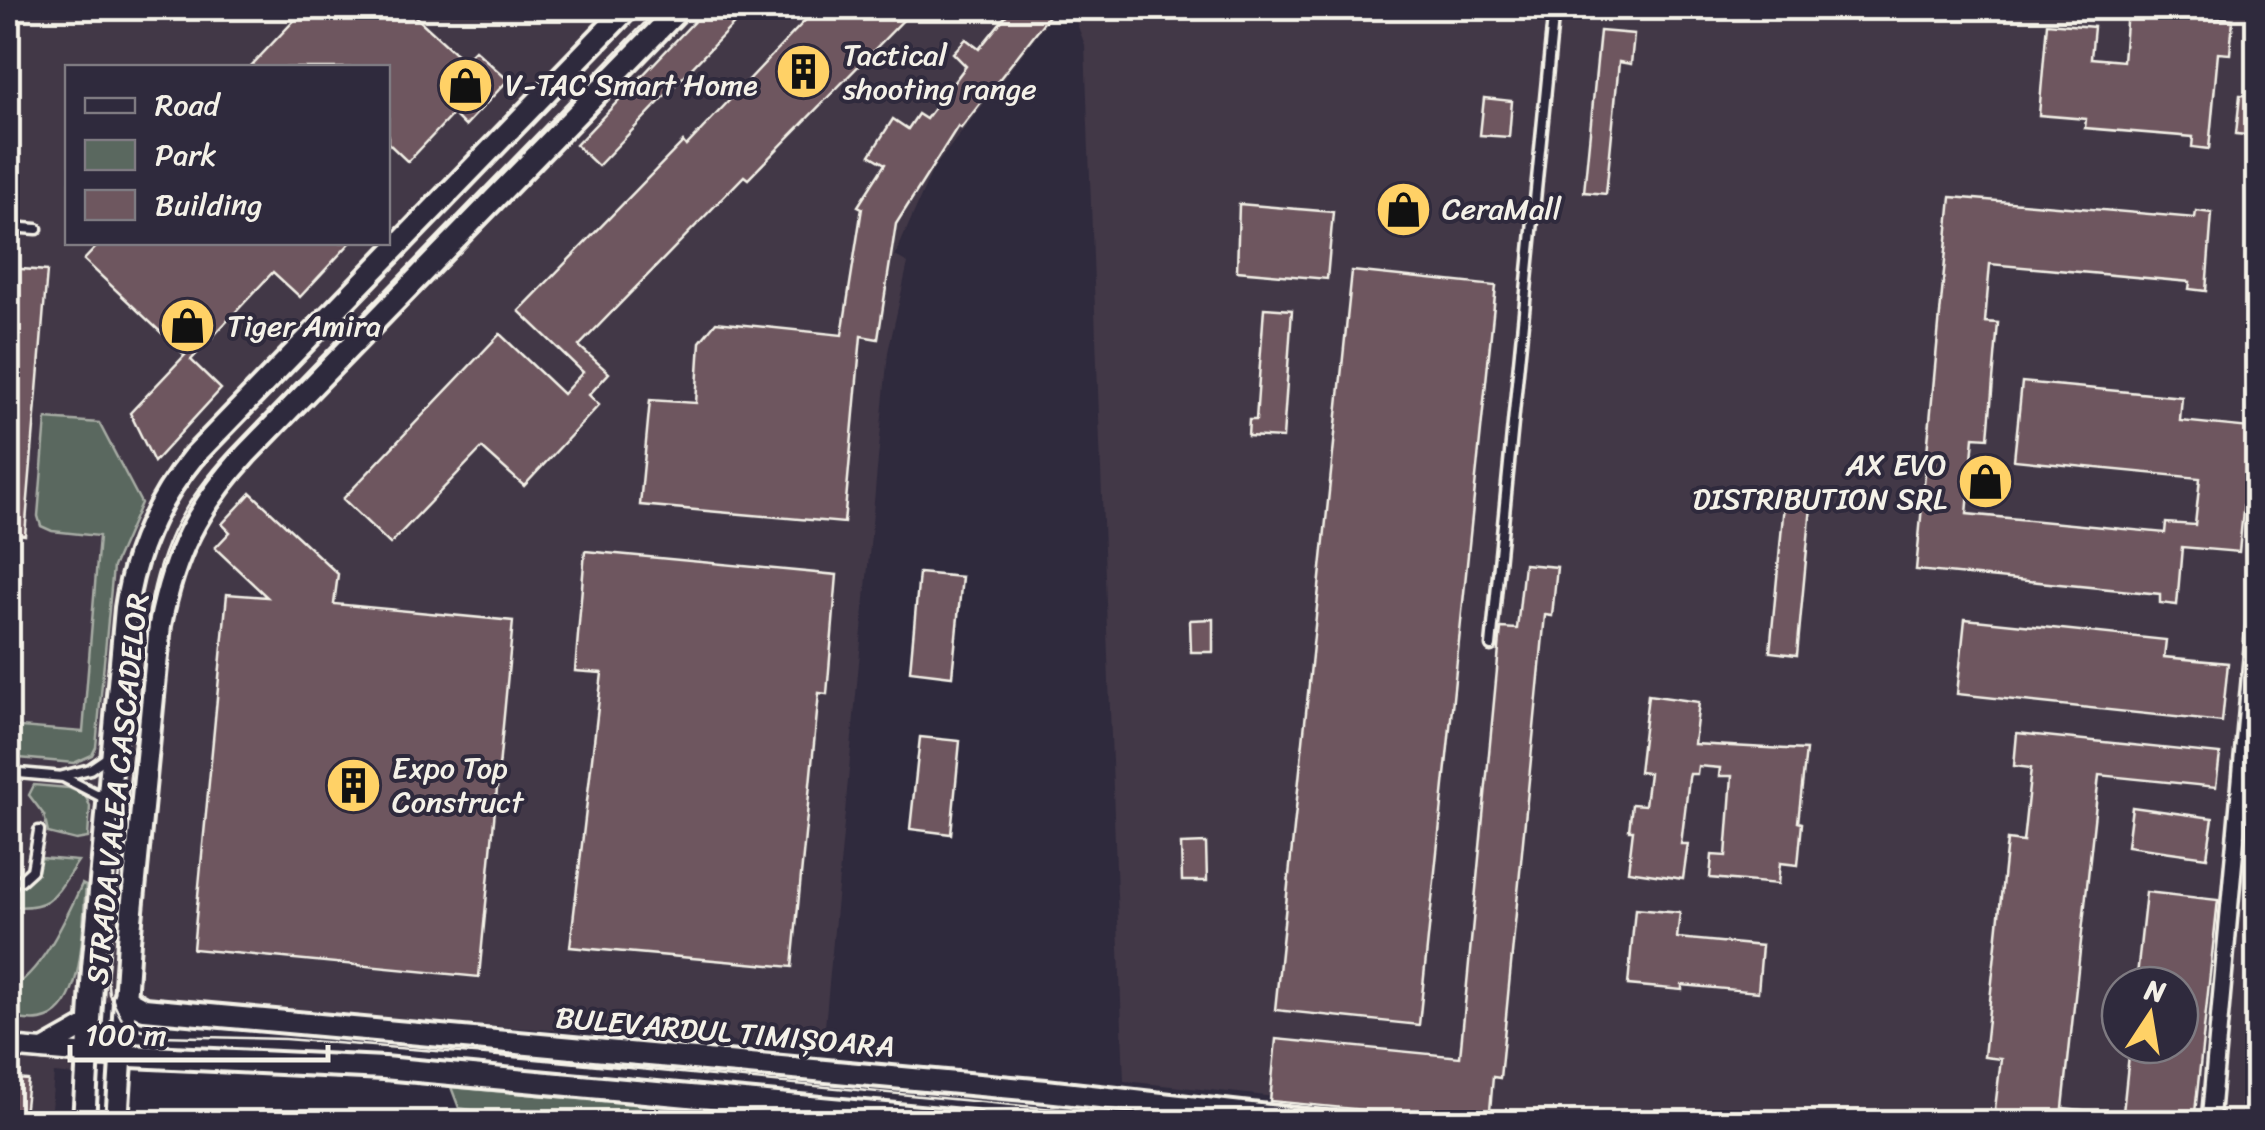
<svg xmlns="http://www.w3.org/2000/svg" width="2265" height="1130" font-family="Sriracha,sans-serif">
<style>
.built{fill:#423847;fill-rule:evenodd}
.green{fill:#5a685f;stroke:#a7aca4;stroke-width:2.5}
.building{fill:#6e575f;stroke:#f4f1e8;stroke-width:2.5}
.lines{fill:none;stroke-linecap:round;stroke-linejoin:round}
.service-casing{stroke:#f4f1e8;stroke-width:15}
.minor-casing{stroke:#f4f1e8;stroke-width:22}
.tertiary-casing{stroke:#f4f1e8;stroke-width:25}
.secondary-casing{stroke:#f4f1e8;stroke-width:28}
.service{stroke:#2f2a3d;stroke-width:8}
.minor{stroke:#2f2a3d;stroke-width:15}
.tertiary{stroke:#2f2a3d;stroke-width:18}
.secondary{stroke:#2f2a3d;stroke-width:20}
.tram{stroke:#f4f1e8;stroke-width:2.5}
.labels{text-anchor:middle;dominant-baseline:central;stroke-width:8;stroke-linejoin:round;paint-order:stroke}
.poi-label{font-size:30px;fill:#f4f1e8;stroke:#2f2a3d;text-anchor:start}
.street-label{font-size:30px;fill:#f4f1e8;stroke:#2f2a3d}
</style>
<rect width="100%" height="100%" fill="#2f2a3d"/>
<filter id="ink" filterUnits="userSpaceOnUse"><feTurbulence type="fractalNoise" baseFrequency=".01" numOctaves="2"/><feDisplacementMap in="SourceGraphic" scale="20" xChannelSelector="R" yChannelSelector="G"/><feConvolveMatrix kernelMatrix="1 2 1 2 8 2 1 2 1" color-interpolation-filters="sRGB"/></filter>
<g filter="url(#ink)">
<g class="built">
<path d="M 8,8 L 1058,8 L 933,169 L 895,256 L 908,263 L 888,352 L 823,1048 L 82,999 L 75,1075 L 54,1073 L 50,1122 L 8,1122 ZM 68,68 L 388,68 L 388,242 L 68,242 Z"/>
<path d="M 1071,8 L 2257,8 L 2257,1122 L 1513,1122 L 1124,1081 L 1085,45 ZM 2120,985 L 2180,985 L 2180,1045 L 2120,1045 Z"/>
</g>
<g class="green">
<path d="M 46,419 L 99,423 L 141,503 L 113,567 L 96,747 L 92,755 L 74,763 L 8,757 L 8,726 L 83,732 L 99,536 L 52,531 L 41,526 L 38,516 Z"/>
<path d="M 34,785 L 69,788 L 85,795 L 90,806 L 88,838 L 76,840 L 48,833 L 44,815 L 29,795 Z"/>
<path d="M 41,858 L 78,861 C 55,895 52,911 8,906 L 8,890 C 25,891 37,874 41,858 Z"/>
<path d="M 82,884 L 86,886 C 82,921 86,1004 47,1018 C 35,1023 20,1019 8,1018 L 8,990 C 42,973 66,918 82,884 Z"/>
<path d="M 451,1087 L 826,1122 L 539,1122 L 459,1108 Z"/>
</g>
<g class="building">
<path d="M 306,8 L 406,8 L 464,61 L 475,50 L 508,80 L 465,126 L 453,114 L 408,162 L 388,143 L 388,68 L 249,68 Z"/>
<path d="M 707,8 L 749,8 L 598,166 L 576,145 Z"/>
<path d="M 817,8 L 915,8 L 748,179 L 744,176 L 579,346 L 609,373 L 589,395 L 599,405 L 524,486 L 482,448 L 390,544 L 343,499 L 500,334 L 563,394 L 583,372 L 519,311 L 683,142 L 686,146 Z"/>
<path d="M 1012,8 L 1055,8 L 961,128 L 958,126 L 896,224 L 878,339 L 861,336 L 844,523 L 640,505 L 650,400 L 696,403 L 700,342 L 716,322 L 842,335 L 862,208 L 858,206 L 885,164 L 870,155 L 893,119 L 908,129 L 918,114 L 926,119 L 966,66 L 953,53 L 966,39 L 979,49 Z"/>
<path d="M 2127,10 L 2233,19 L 2230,54 L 2218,53 L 2209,149 L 2192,147 L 2193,137 L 2085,128 L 2086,119 L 2039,115 L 2047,23 L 2094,27 L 2091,58 L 2123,61 Z"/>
<path d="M 1600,31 L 1634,34 L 1631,64 L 1619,62 L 1606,194 L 1584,192 Z"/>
<path d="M 2240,95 L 2258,96 L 2258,136 L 2236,134 Z"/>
<path d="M 1484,98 L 1512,101 L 1509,137 L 1480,135 Z"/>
<path d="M 1951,197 L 2195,218 L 2196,211 L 2212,213 L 2206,291 L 2189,289 L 2190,282 L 1990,264 L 1985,322 L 1998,323 L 1988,438 L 1974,437 L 1967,514 L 2165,533 L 2166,523 L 2195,525 L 2200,478 L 2014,460 L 2022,382 L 2182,397 L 2180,421 L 2251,428 L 2239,552 L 2182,547 L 2177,605 L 2160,603 L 2160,594 L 1916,570 Z"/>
<path d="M 1239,204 L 1333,212 L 1327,279 L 1237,271 Z"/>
<path d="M 101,242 L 351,242 L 300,297 L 273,272 L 191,360 L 221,389 L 154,462 L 130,413 L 185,355 L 84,260 Z"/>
<path d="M 8,268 L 47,271 L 25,535 L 8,533 Z"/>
<path d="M 1352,271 L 1496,286 L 1419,1025 L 1275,1010 Z"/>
<path d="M 1264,308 L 1292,310 L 1283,438 L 1248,436 L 1249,420 L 1256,420 Z"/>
<path d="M 251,493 L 338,574 L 334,604 L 513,621 L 479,977 L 193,949 L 227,594 L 267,597 L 215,548 L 230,532 L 222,524 Z"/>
<path d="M 1785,494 L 1812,496 L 1797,655 L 1770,652 Z"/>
<path d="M 585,551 L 837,575 L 827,694 L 819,693 L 792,967 L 570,947 L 602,673 L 575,671 Z"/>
<path d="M 1524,564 L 1557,567 L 1552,616 L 1545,615 L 1500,1078 L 1493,1077 L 1489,1122 L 1270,1101 L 1276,1039 L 1460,1057 L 1501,628 L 1517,629 Z"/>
<path d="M 919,573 L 962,577 L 952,676 L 910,671 Z"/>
<path d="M 1213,619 L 1213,652 L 1191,652 L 1190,620 Z"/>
<path d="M 1965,619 L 2166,640 L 2164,657 L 2228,663 L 2222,722 L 1957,694 Z"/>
<path d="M 1648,695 L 1699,702 L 1694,744 L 1806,750 L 1798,822 L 1802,823 L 1798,865 L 1780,863 L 1778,884 L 1710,878 L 1712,855 L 1726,856 L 1732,776 L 1719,776 L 1720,768 L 1698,766 L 1697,774 L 1690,774 L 1689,778 L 1681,844 L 1688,844 L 1683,879 L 1628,871 L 1633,830 L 1629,830 L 1632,804 L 1645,805 L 1649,773 L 1639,772 Z"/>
<path d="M 2017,733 L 2220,754 L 2216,787 L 2099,775 L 2063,1108 L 2111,1113 L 2110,1122 L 2026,1122 L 1994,1117 L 2001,1059 L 1984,1057 L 2007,840 L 2023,842 L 2031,768 L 2014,766 Z"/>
<path d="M 920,737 L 960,741 L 951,834 L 910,829 Z"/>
<path d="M 2132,807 L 2213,818 L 2207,857 L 2127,846 Z"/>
<path d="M 1206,843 L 1207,881 L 1182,881 L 1181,844 Z"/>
<path d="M 2146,892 L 2218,900 L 2194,1122 L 2122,1122 L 2130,1045 L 2180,1045 L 2180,985 L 2136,985 Z"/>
<path d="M 1635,909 L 1680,913 L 1677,938 L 1762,946 L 1758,992 L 1682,985 L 1682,990 L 1628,985 Z"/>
<path d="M 2247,1056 L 2258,1057 L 2258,1107 L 2243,1105 Z"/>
<path d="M 8,1078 L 28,1080 L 24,1115 L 8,1113 Z"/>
</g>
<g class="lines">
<defs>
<g id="service">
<path d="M 8,227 L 37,229"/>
<path d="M 1491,646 L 1554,8"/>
<path d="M 8,772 L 63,777 L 104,798"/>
<path d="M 63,776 L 90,769 L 109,756"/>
<path d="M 8,881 L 21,880 L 32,870 L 39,831"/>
</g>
<path id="minor" d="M 2210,1122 L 2258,593"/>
<g id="tertiary">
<path d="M 8,1047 L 88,1054"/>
<path d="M 43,1050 L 89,1024"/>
</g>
<g id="secondary">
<path d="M 124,998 L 144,1009 L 1046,1091 L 1323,1122"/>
<path d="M 88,1054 L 384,1068 L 973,1122"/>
<path d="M 84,1122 L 93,968 L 126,608 C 134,552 158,500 193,457 L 628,8"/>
<path d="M 117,1122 L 129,941 L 160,625 C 174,553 197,508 246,454 L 680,8"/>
</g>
</defs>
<use href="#service" class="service-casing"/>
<use href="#minor" class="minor-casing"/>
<use href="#tertiary" class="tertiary-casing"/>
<use href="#secondary" class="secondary-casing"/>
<use href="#service" class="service"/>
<use href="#minor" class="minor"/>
<use href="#tertiary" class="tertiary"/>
<use href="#secondary" class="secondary"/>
<path class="tram" d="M 659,8 L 231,450 C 184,501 161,543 149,611 L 107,977 L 109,994 L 121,1018 L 132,1026 L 159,1036 L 285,1039 L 525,1058 L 1189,1122"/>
</g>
</g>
<defs>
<symbol id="building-disc" viewBox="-11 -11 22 22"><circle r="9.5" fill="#ffd166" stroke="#2f2a3d"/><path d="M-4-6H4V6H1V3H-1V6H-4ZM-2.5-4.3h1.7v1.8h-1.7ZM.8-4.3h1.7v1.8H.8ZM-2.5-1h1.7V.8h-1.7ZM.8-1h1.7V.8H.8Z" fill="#111"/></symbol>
<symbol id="shop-disc" viewBox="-11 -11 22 22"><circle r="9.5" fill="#ffd166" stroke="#2f2a3d"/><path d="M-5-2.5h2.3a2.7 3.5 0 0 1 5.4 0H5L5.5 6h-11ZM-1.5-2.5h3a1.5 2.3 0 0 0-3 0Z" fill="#111"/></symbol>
</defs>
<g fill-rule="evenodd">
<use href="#building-disc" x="772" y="40" width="63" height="63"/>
<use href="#shop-disc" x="434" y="54" width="63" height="63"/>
<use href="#shop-disc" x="1372" y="178" width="63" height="63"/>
<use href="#shop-disc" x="156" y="294" width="63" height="63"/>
<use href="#shop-disc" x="1954" y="450" width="63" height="63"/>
<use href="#building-disc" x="322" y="754" width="63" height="63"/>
</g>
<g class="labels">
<g class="poi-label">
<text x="843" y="55">Tactical<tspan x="843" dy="34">shooting range</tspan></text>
<text x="505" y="85">V-TAC Smart Home</text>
<text x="1442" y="209">CeraMall</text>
<text x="227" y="326">Tiger Amira</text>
<text x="1947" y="465" text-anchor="end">AX EVO<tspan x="1947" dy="34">DISTRIBUTION SRL</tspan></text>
<text x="392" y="768">Expo Top<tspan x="392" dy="34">Construct</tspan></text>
</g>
<g class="street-label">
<text transform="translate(117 789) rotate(-84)">STRADA VALEA CASCADELOR</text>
<text transform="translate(725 1032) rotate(5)">BULEVARDUL TIMIȘOARA</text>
</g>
</g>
<rect width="2265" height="1130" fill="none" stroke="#2f2a3d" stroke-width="40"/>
<rect x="20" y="20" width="2225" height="1090" fill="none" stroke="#f4f1e8" stroke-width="4" filter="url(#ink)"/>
<rect x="65" y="65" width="325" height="180" fill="#2f2a3d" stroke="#7e7a81" stroke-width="2.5"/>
<rect x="85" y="98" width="50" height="15" fill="#2f2a3d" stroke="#7e7a81" stroke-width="2.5"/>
<text x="155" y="115" font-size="30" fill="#f4f1e8">Road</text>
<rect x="85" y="140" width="50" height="30" fill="#5a685f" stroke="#7e7a81" stroke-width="2.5"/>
<text x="155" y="165" font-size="30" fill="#f4f1e8">Park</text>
<rect x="85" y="190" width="50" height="30" fill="#6e575f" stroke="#7e7a81" stroke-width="2.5"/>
<text x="155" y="215" font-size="30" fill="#f4f1e8">Building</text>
<g transform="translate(2150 1015) rotate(12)"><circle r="48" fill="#2f2a3d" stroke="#7e7a81" stroke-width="2.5"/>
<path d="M0-8L18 38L0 25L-18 38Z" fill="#ffd166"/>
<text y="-15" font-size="28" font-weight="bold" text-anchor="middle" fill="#f4f1e8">N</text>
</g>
<path d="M70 1045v15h258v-15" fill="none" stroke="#f4f1e8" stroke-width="5"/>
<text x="85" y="1045" font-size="30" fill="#f4f1e8" stroke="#2f2a3d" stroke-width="8" paint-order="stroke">100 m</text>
</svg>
